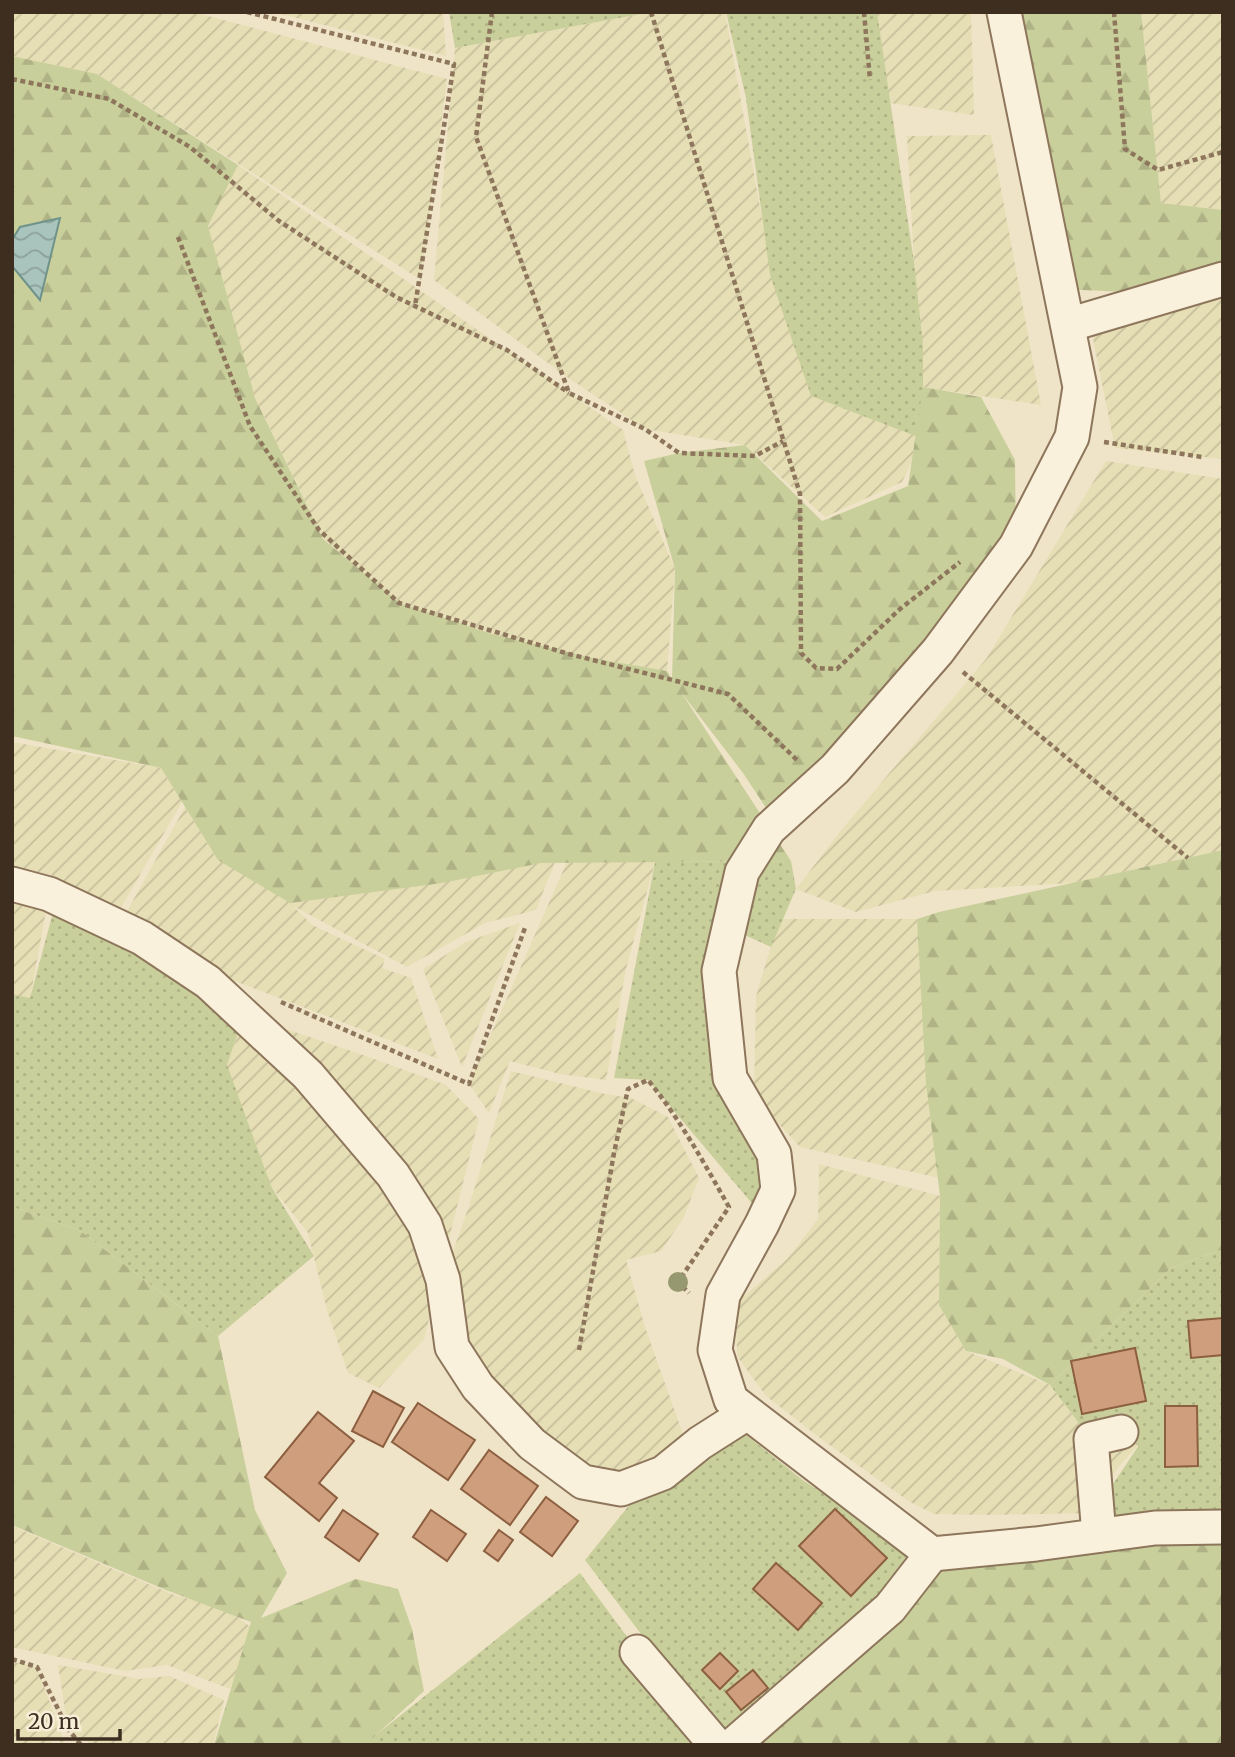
<svg xmlns="http://www.w3.org/2000/svg" width="1235" height="1757" font-family="Merriweather,serif">
<style>
.farmland{fill:url(#farmland-furrows)}
.grass{fill:url(#grass-dots)}
.forest{fill:url(#forest-firs)}
.water{fill:url(#water-waves);stroke:#6f938a;stroke-width:2}
.building{fill:#cf9f7d;stroke:#8d5f41;stroke-width:2}
.lines{fill:none;stroke-linecap:round;stroke-linejoin:round}
.minor-casing{stroke:#8d765c;stroke-width:37}
.path{stroke:#8d765c;stroke-width:4.5;stroke-dasharray:5 3.5;stroke-linecap:butt}
.minor{stroke:#faf1dc;stroke-width:33}
.tree{fill:#96986f}
</style>
<defs>
<pattern id="farmland-furrows" width="10" height="10" patternUnits="userSpaceOnUse" patternTransform="scale(1.75)"><rect width="10" height="10" fill="#e6deb5"/><path d="M-1 1l2-2M0 10L10 0M9 11l2-2" fill="none" stroke="#c6bf9b"/></pattern>
<pattern id="grass-dots" width="8" height="8" patternUnits="userSpaceOnUse" patternTransform="scale(1.75)"><rect width="8" height="8" fill="#c9cf9b"/><path d="M2 2h.1M6 6h.1" fill="none" stroke="#aeb285" stroke-width="1.8" stroke-linecap="round"/></pattern>
<pattern id="forest-firs" width="22" height="20" patternUnits="userSpaceOnUse" patternTransform="scale(1.75)"><rect width="22" height="20" fill="#c9cf9b"/><path d="M5 1l3.5 6h-7zM16 11l3.5 6h-7z" fill="#aeb285"/></pattern>
<pattern id="water-waves" width="16" height="10" patternUnits="userSpaceOnUse" patternTransform="scale(1.75)"><rect width="16" height="10" fill="#a9c4bc"/><path d="M0 5q4-4 8 0t8 0" fill="none" stroke="#8ba098"/></pattern>
</defs>
<rect width="100%" height="100%" fill="#f0e4c8"/>
<g class="farmland">
<path d="M 12,12 L 193,12 L 447,79 L 421,280 L 97,74 L 12,56 Z"/>
<path d="M 273,12 L 443,12 L 446,56 Z"/>
<path d="M 652,12 L 725,12 L 766,241 L 811,396 L 923,439 L 902,482 L 825,517 L 745,445 L 645,429 L 570,379 L 434,280 L 455,48 Z"/>
<path d="M 874,12 L 971,12 L 974,115 L 890,103 L 879,52 Z"/>
<path d="M 1141,12 L 1223,12 L 1223,210 L 1161,203 Z"/>
<path d="M 991,135 L 1041,405 L 923,387 L 923,345 L 918,334 L 907,136 Z"/>
<path d="M 238,165 L 623,430 L 635,475 L 675,569 L 667,671 L 532,649 L 400,603 L 323,539 L 213,310 L 208,226 Z"/>
<path d="M 1223,274 L 1223,459 L 1115,448 L 1089,319 Z"/>
<path d="M 1106,461 L 1223,479 L 1223,850 L 1073,883 L 935,891 L 856,912 L 796,889 L 843,828 L 986,659 Z"/>
<path d="M 12,742 L 161,768 L 182,802 L 119,911 L 51,875 L 12,866 Z"/>
<path d="M 185,807 L 218,860 L 555,862 L 536,910 L 485,923 L 407,967 L 293,906 L 312,925 L 385,959 L 382,968 L 411,978 L 438,1059 L 230,979 L 125,915 Z"/>
<path d="M 567,862 L 655,862 L 626,969 L 606,1080 L 560,1074 L 510,1061 L 489,1113 L 469,1084 Z"/>
<path d="M 12,885 L 49,894 L 30,999 L 12,994 Z"/>
<path d="M 779,919 L 917,919 L 944,1179 L 800,1147 L 754,1097 L 756,996 Z"/>
<path d="M 520,923 L 462,1067 L 423,969 L 466,942 Z"/>
<path d="M 244,1015 L 366,1056 L 446,1085 L 479,1119 L 424,1339 L 379,1388 L 348,1373 L 327,1310 L 308,1233 L 256,1167 L 227,1065 Z"/>
<path d="M 511,1071 L 605,1094 L 631,1098 L 668,1117 L 699,1178 L 683,1219 L 661,1251 L 626,1260 L 645,1327 L 686,1443 L 625,1494 L 583,1482 L 454,1351 L 443,1280 L 468,1209 Z"/>
<path d="M 819,1164 L 940,1196 L 939,1305 L 966,1351 L 1050,1385 L 1091,1439 L 1147,1435 L 1116,1470 L 1089,1513 L 989,1515 L 934,1514 L 910,1502 L 824,1441 L 766,1396 L 737,1356 L 736,1303 L 787,1259 L 818,1219 Z"/>
<path d="M 12,1526 L 174,1595 L 227,1609 L 257,1632 L 230,1689 L 167,1665 L 125,1671 L 12,1647 Z"/>
<path d="M 12,1662 L 37,1667 L 65,1745 L 54,1737 L 51,1745 L 12,1745 Z"/>
<path d="M 58,1665 L 140,1679 L 169,1676 L 224,1700 L 213,1745 L 92,1745 L 68,1729 Z"/>
</g>
<g class="grass">
<path d="M 449,12 L 652,12 L 455,48 Z"/>
<path d="M 726,12 L 877,12 L 914,262 L 923,345 L 923,439 L 811,396 L 770,275 L 746,98 Z"/>
<path d="M 791,861 L 796,889 L 771,947 L 729,928 L 722,1071 L 774,1154 L 755,1207 L 648,1080 L 614,1078 L 655,862 Z"/>
<path d="M 55,905 L 244,1015 L 227,1065 L 271,1186 L 314,1256 L 218,1336 L 79,1230 L 12,1207 L 12,994 L 30,998 Z"/>
<path d="M 1223,1249 L 1223,1523 L 1087,1523 L 1139,1445 L 1091,1439 L 1050,1385 L 1171,1268 Z"/>
<path d="M 745,1434 L 804,1481 L 901,1544 L 932,1554 L 722,1741 L 585,1560 L 652,1477 Z"/>
<path d="M 580,1573 L 698,1733 L 685,1745 L 363,1745 Z"/>
</g>
<g class="forest">
<path d="M 1018,12 L 1141,12 L 1161,203 L 1223,210 L 1223,276 L 1171,294 L 1060,289 Z"/>
<path d="M 12,56 L 97,74 L 238,165 L 208,226 L 255,398 L 323,539 L 400,603 L 488,633 L 592,658 L 667,671 L 672,679 L 675,569 L 644,461 L 679,453 L 745,445 L 822,521 L 908,486 L 923,387 L 981,397 L 1015,460 L 1016,546 L 776,823 L 743,773 L 681,692 L 791,861 L 541,863 L 442,883 L 290,903 L 218,860 L 161,768 L 12,736 Z"/>
<path d="M 1223,850 L 1223,1249 L 1171,1268 L 1050,1385 L 1003,1359 L 966,1351 L 939,1305 L 940,1196 L 926,1083 L 917,919 L 939,912 Z"/>
<path d="M 12,1207 L 79,1230 L 218,1336 L 255,1510 L 287,1573 L 261,1618 L 356,1579 L 398,1589 L 412,1629 L 424,1691 L 365,1745 L 214,1745 L 251,1622 L 166,1590 L 12,1525 Z"/>
<path d="M 1223,1538 L 1223,1745 L 685,1745 L 691,1740 L 722,1740 L 924,1564 Z"/>
</g>
<path class="water" d="M 60,218 L 40,300 L 12,266 L 12,240 L 20,227 Z"/>
<g class="building">
<path d="M 1223,1318 L 1223,1355 L 1191,1358 L 1188,1321 Z"/>
<path d="M 1135,1348 L 1146,1401 L 1082,1414 L 1071,1361 Z"/>
<path d="M 373,1391 L 404,1408 L 383,1447 L 352,1431 Z"/>
<path d="M 418,1403 L 475,1440 L 448,1480 L 392,1442 Z"/>
<path d="M 1165,1406 L 1197,1406 L 1198,1466 L 1165,1467 Z"/>
<path d="M 318,1412 L 354,1441 L 319,1483 L 337,1498 L 319,1521 L 265,1477 Z"/>
<path d="M 489,1450 L 538,1486 L 510,1525 L 461,1489 Z"/>
<path d="M 546,1497 L 578,1521 L 552,1556 L 520,1532 Z"/>
<path d="M 835,1509 L 887,1558 L 851,1596 L 799,1546 Z"/>
<path d="M 343,1510 L 378,1534 L 359,1561 L 325,1537 Z"/>
<path d="M 431,1510 L 466,1534 L 447,1561 L 413,1537 Z"/>
<path d="M 499,1530 L 513,1540 L 498,1561 L 484,1551 Z"/>
<path d="M 776,1563 L 822,1603 L 798,1630 L 753,1589 Z"/>
<path d="M 720,1653 L 738,1671 L 720,1689 L 702,1670 Z"/>
<path d="M 753,1670 L 768,1688 L 741,1710 L 726,1692 Z"/>
</g>
<g class="lines">
<defs>
<g id="minor">
<path d="M 1004,12 L 1080,387 L 1072,437 L 1016,546 L 938,651 L 835,769 L 769,829 L 742,872 L 719,971 L 730,1078 L 774,1154 L 778,1190 L 762,1224 L 723,1295 L 715,1350 L 731,1400 L 932,1554 L 1036,1544 L 1155,1528 L 1223,1527"/>
<path d="M 1068,325 L 1223,279"/>
<path d="M 12,884 L 49,894 L 142,938 L 208,982 L 308,1075 L 393,1175 L 425,1225 L 443,1280 L 452,1347 L 478,1387 L 532,1444 L 583,1482 L 621,1489 L 663,1473 L 700,1443 L 747,1413"/>
<path d="M 1099,1535 L 1091,1439 L 1121,1432"/>
<path d="M 637,1652 L 716,1745"/>
<path d="M 733,1745 L 890,1608 L 932,1554"/>
</g>
</defs>
<use href="#minor" class="minor-casing"/>
<g class="path">
<path d="M 247,12 L 454,64 L 415,306"/>
<path d="M 492,12 L 476,137 L 569,393 L 645,429 L 679,453 L 755,456 L 783,441"/>
<path d="M 651,12 L 800,494 L 801,653 L 816,668 L 837,669 L 900,609 L 960,562"/>
<path d="M 864,12 L 870,80"/>
<path d="M 1114,12 L 1125,149 L 1158,170 L 1223,152"/>
<path d="M 12,79 L 109,99 L 190,147 L 279,221 L 396,297 L 507,350 L 569,393"/>
<path d="M 178,237 L 250,426 L 319,530 L 399,603 L 569,654 L 728,694 L 797,760"/>
<path d="M 1104,442 L 1202,457"/>
<path d="M 963,672 L 1188,858"/>
<path d="M 281,1002 L 469,1084 L 526,925"/>
<path d="M 579,1350 L 614,1153 L 628,1089 L 648,1080 C 680,1119 704,1163 729,1207 L 678,1282 L 689,1293"/>
<path d="M 12,1659 L 37,1667 L 68,1729 L 81,1745"/>
</g>
<use href="#minor" class="minor"/>
</g>
<circle class="tree" cx="678" cy="1282" r="10"/>
<rect width="1235" height="1757" fill="none" stroke="#3d2e20" stroke-width="28"/>
<path d="M18 1729v10h102v-10" fill="none" stroke="#3d2e20" stroke-width="3.5"/>
<text x="28" y="1729" font-size="21" fill="#3d2e20" stroke="#f7eed8" stroke-width="5" paint-order="stroke">20 m</text>
</svg>
